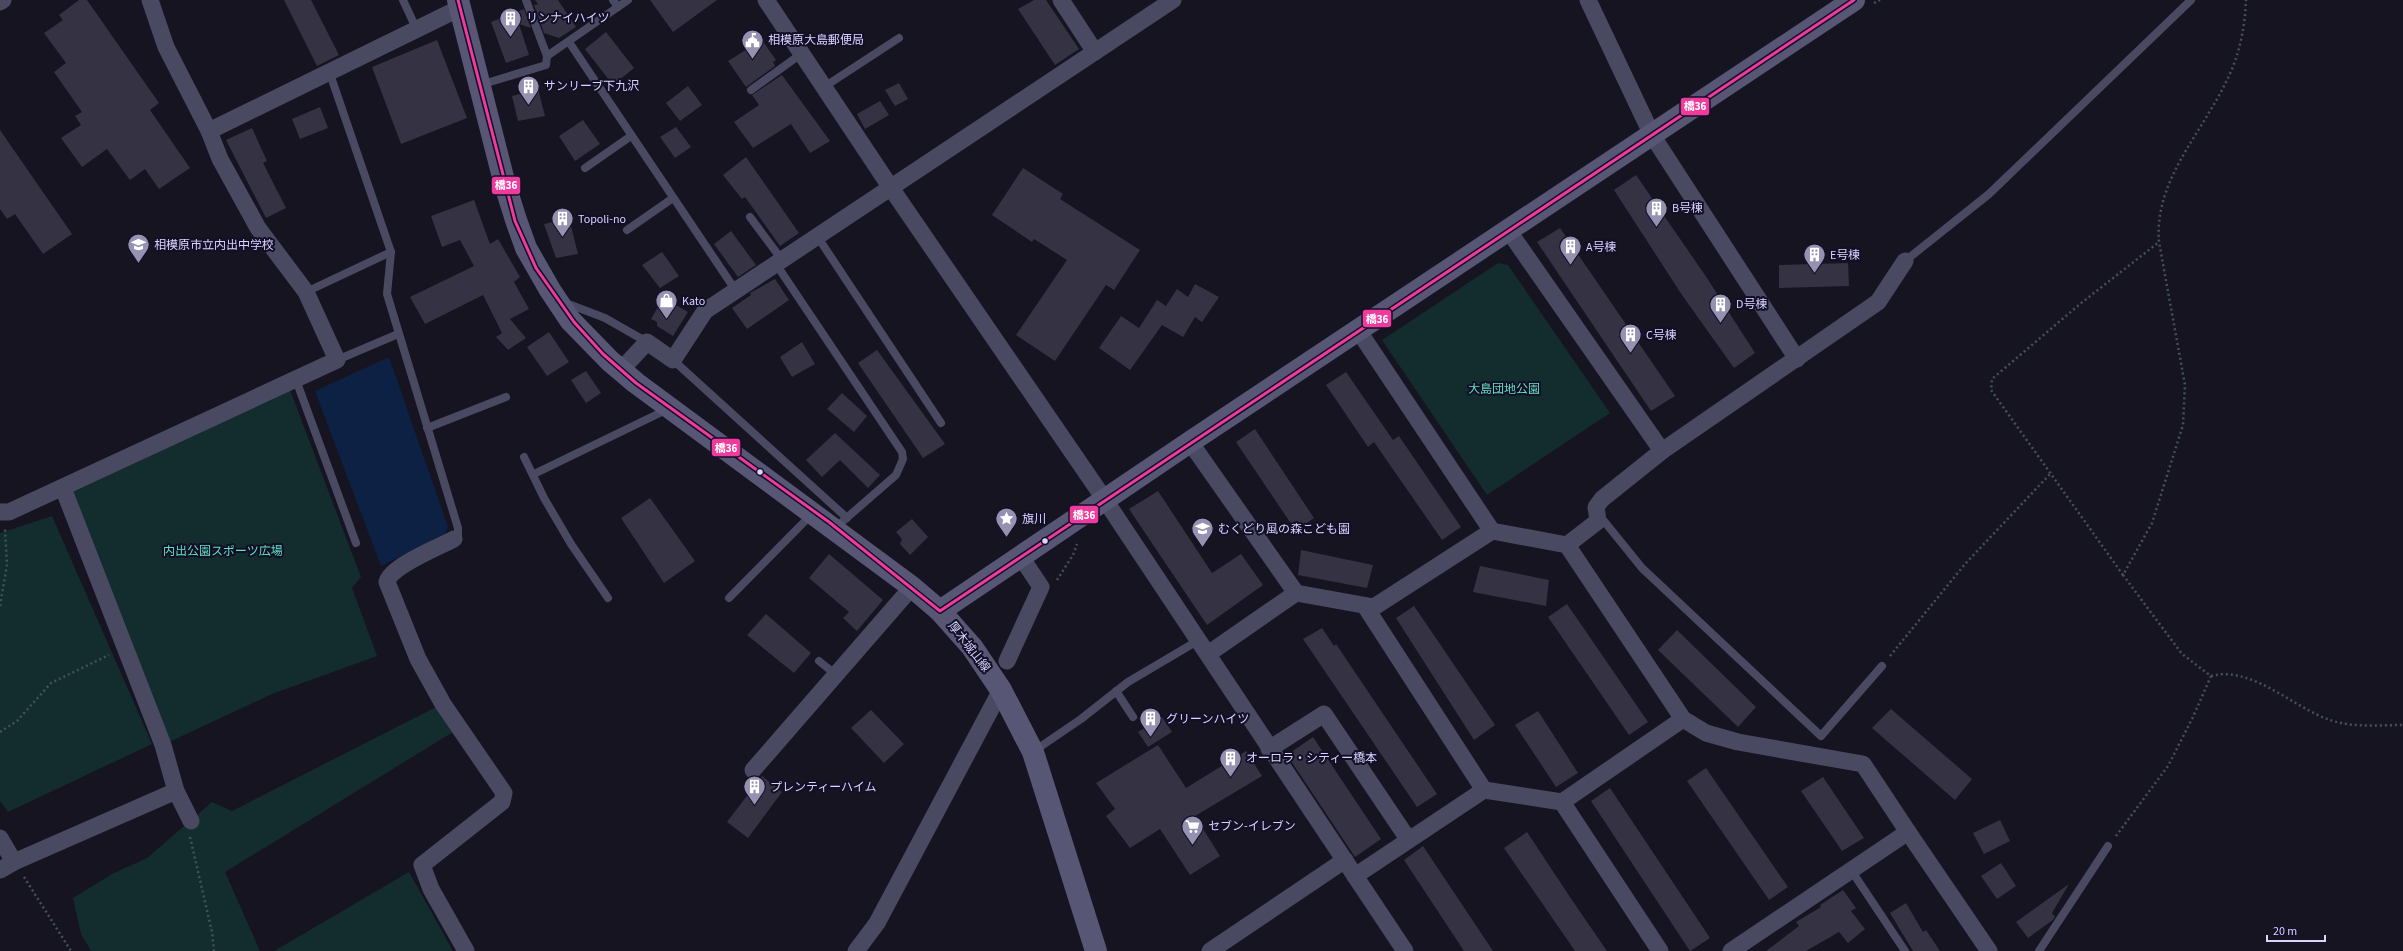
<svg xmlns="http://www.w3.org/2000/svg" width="2403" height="951" font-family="'Source Sans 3','Noto Sans JP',sans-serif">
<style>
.green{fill:#132c2d}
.water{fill:#0d2144}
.building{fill:#343243}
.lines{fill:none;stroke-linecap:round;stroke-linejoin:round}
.path{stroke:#44505f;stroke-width:2.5;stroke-dasharray:2 3;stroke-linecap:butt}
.lane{stroke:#4a4962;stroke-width:8}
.street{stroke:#4a4962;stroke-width:17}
.secondary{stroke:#575674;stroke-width:22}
.bus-1-casing{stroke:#130f26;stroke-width:6}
.bus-1{stroke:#f13a9d;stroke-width:3}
.bus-dot{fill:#d9d4ff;stroke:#130f26;stroke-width:1.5}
.labels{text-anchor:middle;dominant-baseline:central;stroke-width:4;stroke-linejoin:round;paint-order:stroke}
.poi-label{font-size:12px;fill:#d9d4ff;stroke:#130f26;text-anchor:start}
.park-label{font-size:12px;fill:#5fe0c0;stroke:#130f26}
.street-label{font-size:12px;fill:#d9d4ff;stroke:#130f26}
.line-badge{stroke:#130f26;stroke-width:1.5}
.badge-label{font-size:11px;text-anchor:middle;font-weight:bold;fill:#fff}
</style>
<rect width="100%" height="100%" fill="#161421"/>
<g class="green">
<path d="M 1498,263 L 1508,265 L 1610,413 L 1487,495 L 1382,340 Z"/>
<path d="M 290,390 L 361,577 L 352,588 L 377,656 L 272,694 L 169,742 L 70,489 Z"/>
<path d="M 52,516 L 152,744 L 8,812 L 0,801 L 0,533 Z"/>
<path d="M 436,707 L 453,732 L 225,872 L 260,951 L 91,951 L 81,934 L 73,898 L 112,874 L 147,858 L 212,802 L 232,811 Z"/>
<path d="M 409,872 L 453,951 L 274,951 Z"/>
</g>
<path class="water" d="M 389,357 L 448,527 L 445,534 L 381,566 L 315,391 Z"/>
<g class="building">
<path d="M 79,0 L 87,0 L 159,103 L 150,110 L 190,168 L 159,189 L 145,169 L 130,180 L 107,149 L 82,167 L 61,138 L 81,125 L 75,116 L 82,112 L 54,72 L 66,63 L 44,33 L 63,20 L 59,15 Z"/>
<path d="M 284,0 L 311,0 L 339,55 L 317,66 Z"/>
<path d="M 535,0 L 558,0 L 576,27 L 559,38 L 544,33 L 534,5 L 538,4 Z"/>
<path d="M 650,0 L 717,0 L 673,32 Z"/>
<path d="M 1034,0 L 1046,0 L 1079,49 L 1055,65 L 1018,9 Z"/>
<path d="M 524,9 L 531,28 L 519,24 L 529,55 L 506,63 L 491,22 Z"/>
<path d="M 606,32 L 634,68 L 613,85 L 585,49 Z"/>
<path d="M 437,40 L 467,118 L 401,144 L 372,67 Z"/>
<path d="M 762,40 L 776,60 L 773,62 L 775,66 L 746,87 L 728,61 Z"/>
<path d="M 782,75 L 830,141 L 810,153 L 791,124 L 753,148 L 734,122 L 759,105 L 752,95 Z"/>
<path d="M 899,83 L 908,99 L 895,106 L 885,90 Z"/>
<path d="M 688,86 L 702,105 L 680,121 L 666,103 Z"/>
<path d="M 538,89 L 545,116 L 518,121 L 512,96 Z"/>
<path d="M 880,101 L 889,115 L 865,129 L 857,114 Z"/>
<path d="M 320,107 L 328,128 L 300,139 L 292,119 Z"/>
<path d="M 583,120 L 600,144 L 575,161 L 559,136 Z"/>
<path d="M 676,127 L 691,147 L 675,158 L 660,137 Z"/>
<path d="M 252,128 L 267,161 L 263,163 L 286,208 L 266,218 L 226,140 Z"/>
<path d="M 0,130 L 72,234 L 43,254 L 15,214 L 7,219 L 0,209 Z"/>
<path d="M 746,157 L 799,233 L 780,246 L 745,197 L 742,199 L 723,175 Z"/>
<path d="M 1023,168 L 1063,194 L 1060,199 L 1140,250 L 1114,290 L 1106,285 L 1055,361 L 1016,335 L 1067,260 L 1034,239 L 1032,242 L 992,215 Z"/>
<path d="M 1636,175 L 1707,278 L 1755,353 L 1734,368 L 1682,295 L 1614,190 Z"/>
<path d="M 474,200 L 490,244 L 498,239 L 520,277 L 514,282 L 529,309 L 510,319 L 526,338 L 508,350 L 496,337 L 502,333 L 483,295 L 425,324 L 410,297 L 474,266 L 460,240 L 442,247 L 431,216 Z"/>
<path d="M 569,218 L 578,254 L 556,258 L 544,224 Z"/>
<path d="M 1560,228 L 1675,396 L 1651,411 L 1537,242 Z"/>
<path d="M 731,231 L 756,265 L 738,277 L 714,244 Z"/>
<path d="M 662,252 L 679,276 L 660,288 L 642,265 Z"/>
<path d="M 1848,263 L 1849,286 L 1779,288 L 1779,265 Z"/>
<path d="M 775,279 L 789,300 L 747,329 L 732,308 L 751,295 L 750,293 Z"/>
<path d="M 1195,284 L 1219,297 L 1202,322 L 1195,317 L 1183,337 L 1162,325 L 1130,370 L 1099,348 L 1121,316 L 1139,328 L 1157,300 L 1166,306 L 1177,289 L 1188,297 Z"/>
<path d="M 663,298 L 688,312 L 673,336 L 657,326 L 657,322 L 651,319 Z"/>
<path d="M 549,332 L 569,362 L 547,376 L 527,347 Z"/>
<path d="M 802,342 L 815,364 L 792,377 L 780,357 Z"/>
<path d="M 877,350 L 945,444 L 923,458 L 858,363 Z"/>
<path d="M 586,371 L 601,393 L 586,403 L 571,380 Z"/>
<path d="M 1346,372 L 1393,440 L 1399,436 L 1461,527 L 1442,540 L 1374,442 L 1368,447 L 1326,385 Z"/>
<path d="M 842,393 L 867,416 L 854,432 L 827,409 Z"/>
<path d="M 1255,429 L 1314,518 L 1296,531 L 1236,442 Z"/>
<path d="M 835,433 L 880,475 L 868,488 L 840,460 L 822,477 L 806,460 Z"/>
<path d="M 1158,491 L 1212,573 L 1241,554 L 1263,585 L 1207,625 L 1129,509 Z"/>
<path d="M 650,498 L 695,561 L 664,583 L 621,518 Z"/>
<path d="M 912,519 L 928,537 L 910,555 L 900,544 L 902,539 L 896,532 Z"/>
<path d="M 1301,550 L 1373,565 L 1367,588 L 1298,575 Z"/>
<path d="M 829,554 L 883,600 L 857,631 L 843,618 L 849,612 L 809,578 Z"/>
<path d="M 1480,566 L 1549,580 L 1546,606 L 1473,592 Z"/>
<path d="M 1567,604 L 1648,722 L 1629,735 L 1548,617 Z"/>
<path d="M 1414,606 L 1495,725 L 1474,740 L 1396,618 Z"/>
<path d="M 766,614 L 811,653 L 794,673 L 747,635 Z"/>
<path d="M 1322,628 L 1334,646 L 1336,644 L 1437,794 L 1417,807 L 1303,639 Z"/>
<path d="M 1677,630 L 1756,707 L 1738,727 L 1658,650 Z"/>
<path d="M 1891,709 L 1972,779 L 1955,800 L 1872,728 Z"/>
<path d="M 871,710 L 904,744 L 884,763 L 851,728 Z"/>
<path d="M 1538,711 L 1578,773 L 1556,787 L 1515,725 Z"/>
<path d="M 1162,717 L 1172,732 L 1148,747 L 1138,732 Z"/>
<path d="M 1313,737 L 1381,839 L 1355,857 L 1287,755 Z"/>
<path d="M 1158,745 L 1186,788 L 1246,751 L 1262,776 L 1195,816 L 1220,856 L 1190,875 L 1160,829 L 1130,848 L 1106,816 L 1115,809 L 1096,783 Z"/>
<path d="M 1706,768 L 1788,887 L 1769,900 L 1687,781 Z"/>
<path d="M 762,776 L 782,792 L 748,838 L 727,822 Z"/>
<path d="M 1823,777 L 1864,838 L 1842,851 L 1801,791 Z"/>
<path d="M 1610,788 L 1710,938 L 1690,951 L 1591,801 Z"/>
<path d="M 2000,820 L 2010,841 L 1984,854 L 1973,833 Z"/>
<path d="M 1527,832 L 1574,903 L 1607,951 L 1575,951 L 1504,848 Z"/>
<path d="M 1423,846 L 1493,951 L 1464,951 L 1404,860 Z"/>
<path d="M 2001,863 L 2016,886 L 1997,899 L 1981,876 Z"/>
<path d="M 2069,884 L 2052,913 L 2055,917 L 2053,920 L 2028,938 L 2016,922 Z"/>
<path d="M 1843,890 L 1856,908 L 1851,911 L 1865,929 L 1848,943 L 1839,932 L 1806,951 L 1766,951 L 1799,926 L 1796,922 L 1821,907 L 1820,905 Z"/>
<path d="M 1906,903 L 1923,932 L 1926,930 L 1940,951 L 1913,951 L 1890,913 Z"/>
</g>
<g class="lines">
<g class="path">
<path d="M 1874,3 L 1880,0"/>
<path d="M 2123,575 L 1991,390 L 1992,379 L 2080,304 L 2159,242"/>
<path d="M 1057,580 L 1073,555 L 1077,544"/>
<path d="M 0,606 L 7,565 L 5,529"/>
<path d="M 1890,656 L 1965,564 L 2052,472"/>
<path d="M 2211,676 C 2251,665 2294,708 2330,720 C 2353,728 2379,725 2403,725"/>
<path d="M 0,732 L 17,721 L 51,683 L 109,655"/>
<path d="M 2116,836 L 2168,766 L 2193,717 L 2211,676 L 2182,654 L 2123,575 L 2152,523 L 2183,425 L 2185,385 L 2159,242 C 2154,181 2201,134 2226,82 C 2239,57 2245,28 2246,0"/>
<path d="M 190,837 L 212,932 L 214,951"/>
<path d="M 24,877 L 71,951"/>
</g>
<g class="lane">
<path d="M 403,0 L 416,28"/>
<path d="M 526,0 L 547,56"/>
<path d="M 613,0 L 618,7"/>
<path d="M 569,42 L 736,291"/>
<path d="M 329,71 L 391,252 L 387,294 L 458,528 L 458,535 L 454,539"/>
<path d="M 480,85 L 546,65 L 547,56 L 628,0"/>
<path d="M 824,87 L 899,38"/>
<path d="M 751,90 L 801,54"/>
<path d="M 585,168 L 631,136"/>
<path d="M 750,217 L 782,260"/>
<path d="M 627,230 L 673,198"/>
<path d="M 817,236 L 941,423"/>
<path d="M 1905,261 L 1989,194 L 2191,0"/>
<path d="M 776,264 L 902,452 L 903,459 L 896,475 L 835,528"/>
<path d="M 306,292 L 391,252"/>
<path d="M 563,302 L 605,318 L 647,342"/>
<path d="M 337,360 L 398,334"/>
<path d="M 673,360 L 847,518"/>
<path d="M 296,380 L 356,543"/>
<path d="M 427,428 L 506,397"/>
<path d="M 524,457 L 544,498 L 571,544 L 608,598"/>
<path d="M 534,474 L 668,409"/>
<path d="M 1598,521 L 1604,521 L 1642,568 L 1821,736 L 1882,666"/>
<path d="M 729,598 L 811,515"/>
<path d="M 819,661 L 835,674"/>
<path d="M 1116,691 L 1133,717"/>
<path d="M 1034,751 L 1081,719 L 1128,682 L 1199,640"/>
<path d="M 1851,870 L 1905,951"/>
<path d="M 2039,951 L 2108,846"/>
</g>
<g class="street">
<path d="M 766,0 L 891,188 L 1105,500 L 1405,951"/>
<path d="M 1061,0 L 1095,52"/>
<path d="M 1588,0 L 1652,135 L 1797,359"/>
<path d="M 0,2 L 3,0"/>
<path d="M 209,131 L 460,8"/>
<path d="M 1508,230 L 1662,451"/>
<path d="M 1358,330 L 1492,531 L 1567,545 L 1683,719 L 1706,733 L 1738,742 L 1863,764 L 1908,832 L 1731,951"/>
<path d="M 621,370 L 647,342 L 673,360 L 705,311 L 1173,0"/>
<path d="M 1190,442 L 1296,593"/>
<path d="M 63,488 L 163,745 L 176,791 L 191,821"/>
<path d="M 0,512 L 9,512 L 337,360 L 306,292 L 258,228 L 220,159 L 209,131 L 166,47 L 150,0"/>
<path d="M 454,539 C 439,547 391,566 387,582 L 418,659 L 443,704 L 504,793 L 502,802 L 422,865 L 431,889 L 466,951"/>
<path d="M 1567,545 L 1598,521 L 1596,507 L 1602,499 L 1662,451 L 1878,302 L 1905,261"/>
<path d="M 1365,606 L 1484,790"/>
<path d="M 1208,654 L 1296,593 L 1374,607 L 1492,531"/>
<path d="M 1007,661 L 1041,587 L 1021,557"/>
<path d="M 1269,749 L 1324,714 L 1408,839"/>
<path d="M 753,770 L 912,587"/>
<path d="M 1562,802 L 1660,951"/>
<path d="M 1908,832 L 1989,951"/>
<path d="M 0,838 L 14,862"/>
<path d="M 0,870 L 14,862 L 176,791"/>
<path d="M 1355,876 L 1484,790 L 1562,802 L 1683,719"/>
<path d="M 856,951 L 877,923 L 1001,690"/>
<path d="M 1210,951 L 1345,860"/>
</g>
<g class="secondary">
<path d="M 458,0 L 505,185 L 516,220 L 526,248 L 550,290 L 570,320 L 610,361 L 636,383 L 912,587 L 940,611 L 972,647 L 1001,690 L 1033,752 L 1096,951"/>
<path d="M 940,611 L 1190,442 L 1854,0"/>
</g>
<defs>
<path id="bus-1" d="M 458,0 L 515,221 L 536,268 L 574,322 L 603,354 L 636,383 L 829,522 L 940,611 L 1854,0"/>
</defs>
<use href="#bus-1" class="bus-1-casing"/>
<use href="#bus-1" class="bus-1"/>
</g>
<defs>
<symbol id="building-pin" viewBox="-11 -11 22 30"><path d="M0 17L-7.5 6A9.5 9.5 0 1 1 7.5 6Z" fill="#9591b1" stroke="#130f26"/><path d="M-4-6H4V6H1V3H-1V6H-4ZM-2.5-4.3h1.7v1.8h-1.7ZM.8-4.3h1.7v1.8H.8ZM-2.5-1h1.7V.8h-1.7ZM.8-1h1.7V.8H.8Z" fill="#fff"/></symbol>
<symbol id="civic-pin" viewBox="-11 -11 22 30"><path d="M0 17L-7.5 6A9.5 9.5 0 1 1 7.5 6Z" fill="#9591b1" stroke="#130f26"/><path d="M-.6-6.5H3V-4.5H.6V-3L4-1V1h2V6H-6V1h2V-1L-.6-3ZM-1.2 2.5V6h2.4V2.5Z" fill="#fff"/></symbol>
<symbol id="school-pin" viewBox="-11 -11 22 30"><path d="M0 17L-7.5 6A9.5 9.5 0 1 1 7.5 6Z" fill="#9591b1" stroke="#130f26"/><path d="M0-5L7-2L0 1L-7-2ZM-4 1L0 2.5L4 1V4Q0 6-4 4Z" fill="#fff"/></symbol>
<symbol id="shop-pin" viewBox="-11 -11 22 30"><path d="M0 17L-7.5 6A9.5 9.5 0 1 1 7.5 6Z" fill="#9591b1" stroke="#130f26"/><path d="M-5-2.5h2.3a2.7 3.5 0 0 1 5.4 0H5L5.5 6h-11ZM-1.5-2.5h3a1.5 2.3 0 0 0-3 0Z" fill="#fff"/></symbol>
<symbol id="sight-pin" viewBox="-11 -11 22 30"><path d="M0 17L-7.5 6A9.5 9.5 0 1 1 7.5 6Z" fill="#9591b1" stroke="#130f26"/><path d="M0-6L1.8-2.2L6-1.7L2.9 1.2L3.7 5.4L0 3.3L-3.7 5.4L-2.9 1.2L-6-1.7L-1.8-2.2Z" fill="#fff"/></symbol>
<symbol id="supermarket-pin" viewBox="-11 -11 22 30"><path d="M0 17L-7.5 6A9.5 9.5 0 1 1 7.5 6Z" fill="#9591b1" stroke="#130f26"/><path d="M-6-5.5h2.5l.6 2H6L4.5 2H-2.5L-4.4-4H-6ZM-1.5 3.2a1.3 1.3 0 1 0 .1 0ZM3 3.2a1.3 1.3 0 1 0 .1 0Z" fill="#fff"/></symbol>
</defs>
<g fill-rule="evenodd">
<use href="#building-pin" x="498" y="6" width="25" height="34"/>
<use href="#civic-pin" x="740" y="28" width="25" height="34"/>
<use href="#building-pin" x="516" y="74" width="25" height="34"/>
<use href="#building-pin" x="1644" y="196" width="25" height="34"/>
<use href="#building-pin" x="550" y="206" width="25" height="34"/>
<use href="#school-pin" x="126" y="232" width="25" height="34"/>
<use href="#building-pin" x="1558" y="234" width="25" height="34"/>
<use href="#building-pin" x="1802" y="242" width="25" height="34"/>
<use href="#shop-pin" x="654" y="288" width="25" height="34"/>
<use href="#building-pin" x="1708" y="292" width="25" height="34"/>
<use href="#building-pin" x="1618" y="322" width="25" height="34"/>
<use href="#sight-pin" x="994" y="506" width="25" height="34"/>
<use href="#school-pin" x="1190" y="516" width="25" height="34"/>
<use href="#building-pin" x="1138" y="706" width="25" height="34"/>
<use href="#building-pin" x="1218" y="746" width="25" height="34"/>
<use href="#building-pin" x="742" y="774" width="25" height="34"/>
<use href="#supermarket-pin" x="1180" y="814" width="25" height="34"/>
</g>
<g class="bus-dot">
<circle cx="760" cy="472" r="3.5"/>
<circle cx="1045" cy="541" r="3.5"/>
</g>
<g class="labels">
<g class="poi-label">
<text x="526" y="18">リンナイハイツ</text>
<text x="768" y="40">相模原大島郵便局</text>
<text x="544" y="86">サンリーブ下九沢</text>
<text x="1672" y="208">B号棟</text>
<text x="578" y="219">Topoli-no</text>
<text x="154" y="245">相模原市立内出中学校</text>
<text x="1586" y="247">A号棟</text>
<text x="1830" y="255">E号棟</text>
<text x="682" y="301">Kato</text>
<text x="1736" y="304">D号棟</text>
<text x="1646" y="335">C号棟</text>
<text x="1022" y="519">旗川</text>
<text x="1218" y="529">むくどり風の森こども園</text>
<text x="1166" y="719">グリーンハイツ</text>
<text x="1246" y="758">オーロラ・シティー橋本</text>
<text x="770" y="787">プレンティーハイム</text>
<text x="1208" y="826">セブン-イレブン</text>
</g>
<g class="park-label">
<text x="1504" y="389">大島団地公園</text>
<text x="223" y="551">内出公園スポーツ広場</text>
</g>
<g class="street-label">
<text transform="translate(969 647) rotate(52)">厚木城山線</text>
</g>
</g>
<g class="line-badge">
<rect x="1680" y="97" width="30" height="19" rx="4" fill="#f13a9d"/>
<rect x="491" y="176" width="30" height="19" rx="4" fill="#f13a9d"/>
<rect x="1362" y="309" width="30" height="19" rx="4" fill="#f13a9d"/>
<rect x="711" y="438" width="30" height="19" rx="4" fill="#f13a9d"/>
<rect x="1069" y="505" width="30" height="19" rx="4" fill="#f13a9d"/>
</g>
<g class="badge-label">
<text x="1695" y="110">橋36</text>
<text x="506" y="189">橋36</text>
<text x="1377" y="323">橋36</text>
<text x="726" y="452">橋36</text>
<text x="1084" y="519">橋36</text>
</g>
<path d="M2267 935v6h58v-6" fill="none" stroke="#d9d4ff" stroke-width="2"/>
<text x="2273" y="935" font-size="12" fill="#d9d4ff" stroke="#130f26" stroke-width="3" paint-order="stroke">20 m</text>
</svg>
